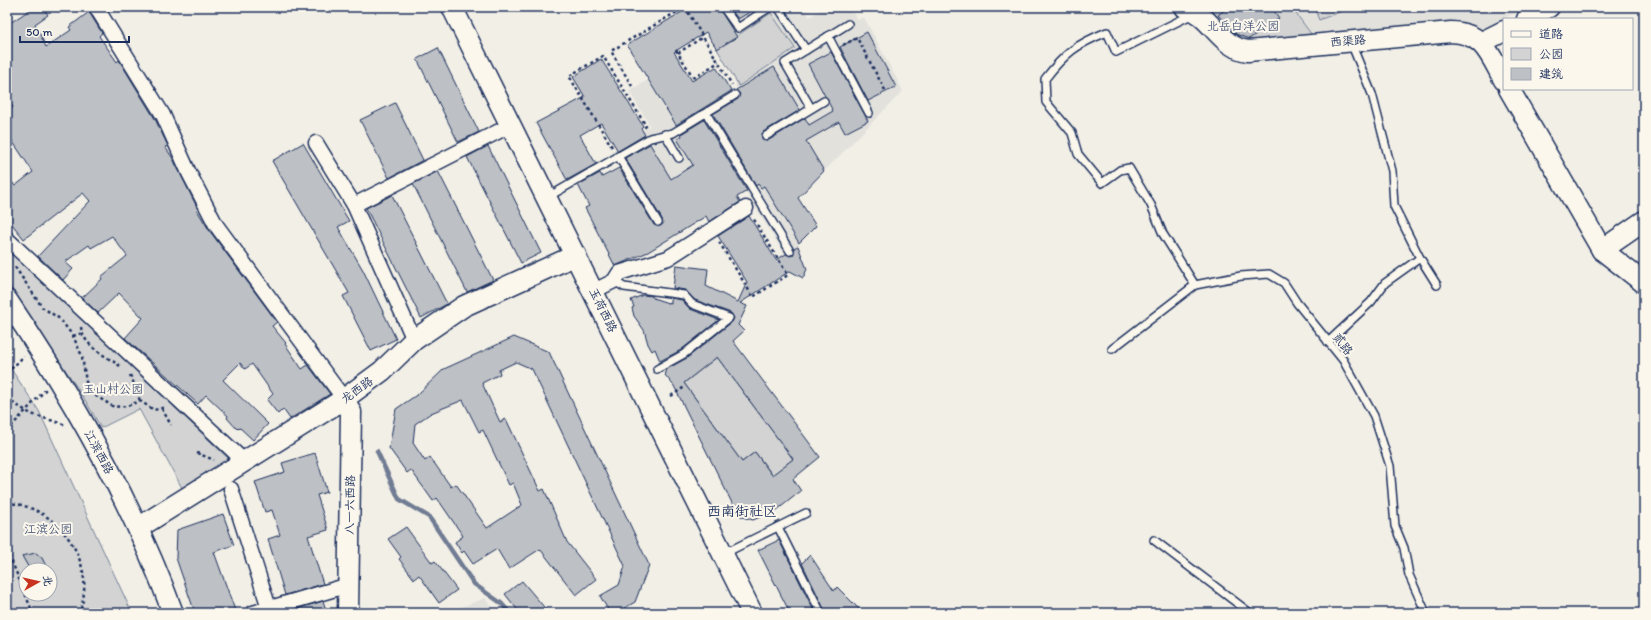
<svg xmlns="http://www.w3.org/2000/svg" width="1651" height="620" font-family="Itim,'LXGW WenKai TC',sans-serif">
<style>
.built{fill:#e2e1dc}
.grass{fill:url(#grass-dots);stroke:#768198}
.park{fill:#d2d3d2;stroke:#768198;fill-rule:evenodd}
.lines{fill:none;stroke-linecap:round;stroke-linejoin:round}
.stream{stroke:#707b93;stroke-width:4.5}
.building{fill:#bdc0c4;stroke:#1b2f5e;fill-rule:evenodd}
.lane-casing{stroke:#1b2f5e;stroke-width:10}
.street-casing{stroke:#1b2f5e;stroke-width:17}
.secondary-casing{stroke:#1b2f5e;stroke-width:23}
.path{stroke:#1b2f5e;stroke-width:2.5;stroke-dasharray:3 3;stroke-linecap:butt}
.lane{stroke:#fbf7ec;stroke-width:7}
.street{stroke:#fbf7ec;stroke-width:14}
.secondary{stroke:#fbf7ec;stroke-width:20}
.labels{text-anchor:middle;dominant-baseline:central;stroke-width:4;stroke-linejoin:round;paint-order:stroke}
.park-label{font-size:12px;fill:#49587b;stroke:#fbf7ec}
.street-label{font-size:12px;fill:#1b2f5e;stroke:#fbf7ec}
.quarter-label{font-size:14px;fill:#1b2f5e;stroke:#fbf7ec}
</style>
<defs>
<pattern id="grass-dots" width="8" height="8" patternUnits="userSpaceOnUse"><rect width="8" height="8" fill="#d2d3d2"/><path d="M2 2h.1M6 6h.1" fill="none" stroke="#b4b5b7" stroke-width="1.8" stroke-linecap="round"/></pattern>
</defs>
<rect width="100%" height="100%" fill="#f2efe6"/>
<filter id="ink" filterUnits="userSpaceOnUse"><feTurbulence type="fractalNoise" baseFrequency=".025" numOctaves="2"/><feDisplacementMap in="SourceGraphic" scale="8" xChannelSelector="R" yChannelSelector="G"/><feConvolveMatrix kernelMatrix="1 2 1 2 8 2 1 2 1" color-interpolation-filters="sRGB"/></filter>
<g filter="url(#ink)">
<g class="built">
<path d="M 691,7 L 805,7 L 809,17 L 826,7 L 849,7 L 858,20 L 864,17 L 903,91 L 798,198 L 816,226 L 799,243 L 798,246 L 807,269 L 804,276 L 800,277 L 797,275 L 746,192 L 666,241 L 612,151 L 650,126 L 629,91 L 648,80 L 676,126 L 736,89 L 736,81 Z"/>
<path d="M 1291,7 L 1526,7 L 1479,32 L 1453,24 L 1429,23 L 1312,35 Z"/>
<path d="M 485,598 L 496,613 L 501,609 L 504,613 L 446,613 Z"/>
</g>
<path class="grass" d="M 1314,7 L 1353,7 L 1319,20 Z"/>
<g class="park">
<path d="M 1216,7 L 1291,7 L 1312,35 L 1248,46 L 1206,14 Z"/>
<path d="M 771,13 L 795,48 L 739,86 L 717,49 Z"/>
<path d="M 7,248 L 230,460 L 182,488 L 139,409 L 101,428 L 84,398 L 7,282 Z"/>
<path d="M 717,357 L 793,459 L 784,466 L 782,487 L 755,452 L 742,462 L 684,383 Z"/>
<path d="M 7,363 L 39,411 L 132,613 L 7,613 ZM 26,570 L 50,570 L 50,594 L 26,594 Z"/>
</g>
<g class="lines">
<path class="stream" d="M 377,451 L 399,499 L 429,517 L 474,584 L 501,603 L 510,613"/>
</g>
<g class="building">
<path d="M 34,7 L 43,7 L 48,15 L 35,24 L 46,47 L 71,30 L 69,27 L 89,12 L 102,33 L 99,36 L 117,62 L 119,60 L 155,119 L 168,146 L 165,147 L 172,157 L 198,209 L 197,210 L 209,230 L 277,322 L 272,326 L 286,343 L 285,344 L 302,369 L 308,365 L 330,394 L 290,419 L 283,409 L 278,414 L 267,400 L 273,394 L 252,364 L 245,369 L 240,363 L 223,380 L 268,424 L 253,440 L 239,427 L 237,429 L 227,418 L 228,416 L 206,395 L 198,404 L 125,338 L 143,318 L 119,293 L 98,313 L 82,298 L 102,279 L 101,277 L 127,256 L 112,236 L 91,248 L 89,245 L 65,262 L 73,269 L 63,280 L 38,256 L 90,201 L 83,193 L 24,239 L 7,218 L 7,175 L 15,186 L 33,172 L 7,133 L 7,113 L 13,107 L 7,99 L 7,25 Z"/>
<path d="M 690,7 L 718,7 L 737,37 L 717,49 L 706,32 L 674,52 L 692,81 L 716,67 L 731,91 L 676,125 L 627,45 Z"/>
<path d="M 729,7 L 758,7 L 738,19 Z"/>
<path d="M 1228,7 L 1271,7 L 1279,18 L 1249,39 L 1236,34 L 1218,15 Z"/>
<path d="M 867,32 L 896,87 L 868,101 L 840,47 Z"/>
<path d="M 438,48 L 479,132 L 458,142 L 417,59 Z"/>
<path d="M 831,52 L 868,121 L 845,133 L 839,122 L 806,141 L 824,171 L 798,198 L 816,226 L 799,243 L 764,186 L 761,188 L 758,184 L 756,186 L 713,114 L 738,99 L 740,94 L 736,90 L 774,67 L 800,110 L 763,132 L 762,138 L 764,141 L 769,140 L 805,118 L 809,125 L 833,111 L 808,64 Z"/>
<path d="M 601,59 L 643,126 L 641,128 L 645,135 L 618,151 L 601,123 L 580,135 L 596,164 L 567,180 L 536,123 L 585,97 L 573,77 Z"/>
<path d="M 395,103 L 423,160 L 389,178 L 360,120 Z"/>
<path d="M 704,120 L 747,191 L 737,197 L 740,202 L 709,222 L 706,216 L 648,252 L 615,266 L 585,208 L 589,206 L 578,185 L 600,173 L 602,177 L 619,168 L 654,225 L 660,226 L 663,224 L 662,219 L 625,158 L 650,144 L 671,179 L 693,165 L 677,139 L 682,136 L 681,134 Z"/>
<path d="M 303,143 L 349,221 L 338,227 L 363,270 L 396,339 L 371,351 L 343,296 L 349,293 L 272,161 Z"/>
<path d="M 488,146 L 541,253 L 521,263 L 467,157 Z"/>
<path d="M 438,171 L 493,280 L 467,292 L 413,184 Z"/>
<path d="M 392,195 L 447,304 L 421,318 L 366,208 Z"/>
<path d="M 749,216 L 776,260 L 786,254 L 790,256 L 793,255 L 794,248 L 798,246 L 807,269 L 803,278 L 790,271 L 740,303 L 747,306 L 738,325 L 744,331 L 733,341 L 820,457 L 793,479 L 801,491 L 777,510 L 753,520 L 742,517 L 737,513 L 674,386 L 665,375 L 666,374 L 665,370 L 687,358 L 732,322 L 734,318 L 731,313 L 695,300 L 685,290 L 673,288 L 676,265 L 708,269 L 706,286 L 738,302 L 747,282 L 718,236 ZM 717,357 L 793,459 L 772,475 L 755,452 L 742,462 L 684,383 Z"/>
<path d="M 643,295 L 652,296 L 653,298 L 671,304 L 671,298 L 682,300 L 690,309 L 719,320 L 681,350 L 660,361 L 655,349 L 652,351 L 648,344 L 644,330 L 634,316 L 632,308 L 634,307 L 631,300 Z"/>
<path d="M 514,337 L 549,352 L 649,565 L 635,602 L 616,613 L 610,613 L 600,596 L 619,585 L 625,566 L 532,369 L 516,362 L 499,370 L 500,374 L 482,383 L 500,422 L 506,419 L 540,491 L 544,489 L 567,542 L 596,579 L 576,595 L 540,549 L 509,569 L 497,549 L 473,564 L 464,551 L 462,553 L 455,542 L 463,536 L 437,498 L 433,501 L 411,470 L 407,473 L 389,448 L 396,409 L 418,394 L 444,369 ZM 463,400 L 479,432 L 483,430 L 509,485 L 513,483 L 522,505 L 487,528 L 456,484 L 451,487 L 430,457 L 425,461 L 413,443 L 415,424 L 431,413 Z"/>
<path d="M 315,453 L 327,492 L 317,495 L 328,530 L 308,536 L 323,584 L 285,595 L 268,539 L 280,535 L 272,510 L 265,512 L 255,482 L 285,472 L 282,463 Z"/>
<path d="M 223,514 L 234,545 L 214,552 L 236,613 L 195,613 L 176,558 L 177,530 Z"/>
<path d="M 406,527 L 432,563 L 435,561 L 457,590 L 439,603 L 419,575 L 414,579 L 399,559 L 401,557 L 388,539 Z"/>
<path d="M 779,540 L 815,613 L 790,613 L 758,550 Z"/>
<path d="M 36,553 L 42,558 L 48,570 L 30,570 L 22,556 Z"/>
<path d="M 810,555 L 834,591 L 837,587 L 863,613 L 826,613 L 802,563 Z"/>
<path d="M 522,581 L 549,613 L 520,613 L 505,594 Z"/>
<path d="M 323,601 L 327,613 L 291,613 L 290,611 Z"/>
</g>
<g class="lines">
<defs>
<g id="lane">
<path d="M 723,7 L 738,28 L 770,7"/>
<path d="M 778,7 L 806,50"/>
<path d="M 1193,14 L 1116,52 L 1107,32 C 1077,44 1065,53 1045,79 L 1046,102 L 1072,133 L 1078,154 L 1102,183 L 1120,170 L 1129,168 L 1151,205 L 1163,234 L 1195,285"/>
<path d="M 828,36 L 869,113"/>
<path d="M 1351,43 L 1372,94 L 1392,171 L 1394,206 L 1420,258 L 1437,285"/>
<path d="M 811,108 L 785,63 L 848,24"/>
<path d="M 706,113 L 790,251"/>
<path d="M 665,134 L 679,158"/>
<path d="M 766,136 L 824,101"/>
<path d="M 618,156 L 658,222"/>
<path d="M 548,197 L 650,138 L 673,133 L 735,95"/>
<path d="M 614,281 L 624,287 L 684,295 L 692,304 L 729,318 L 684,354 L 657,369"/>
<path d="M 1328,342 L 1371,302 L 1385,283 L 1420,258"/>
<path d="M 1112,349 L 1195,285 L 1241,276 L 1269,274 L 1284,283 L 1297,303 L 1343,360 L 1374,416 L 1390,466 L 1395,526 L 1404,548 L 1409,575 L 1426,613"/>
<path d="M 778,527 L 821,613"/>
<path d="M 1154,540 L 1250,613"/>
<path d="M 723,554 L 806,513"/>
</g>
<g id="street">
<path d="M 96,7 L 163,115 L 189,173 L 216,225 L 344,399"/>
<path d="M 316,143 L 354,205 L 414,340"/>
<path d="M 354,205 L 511,125"/>
<path d="M 7,239 L 245,462"/>
<path d="M 594,291 L 614,281 L 619,273 L 668,258 L 746,208"/>
<path d="M 231,489 L 269,608"/>
<path d="M 253,613 L 349,585"/>
</g>
<g id="secondary">
<path d="M 452,7 L 752,613"/>
<path d="M 1185,7 C 1212,16 1219,47 1248,51 L 1451,32 C 1484,33 1490,55 1504,80"/>
<path d="M 1527,19 L 1549,7"/>
<path d="M 1482,42 L 1504,31"/>
<path d="M 1509,89 L 1602,250 L 1644,283"/>
<path d="M 1602,250 L 1644,221"/>
<path d="M 7,300 C 73,398 132,501 173,613"/>
<path d="M 344,399 L 351,412 L 348,613"/>
<path d="M 138,528 L 344,399 L 382,371 L 414,340 L 464,306 L 576,255"/>
</g>
</defs>
<use href="#lane" class="lane-casing"/>
<use href="#street" class="street-casing"/>
<use href="#secondary" class="secondary-casing"/>
<g class="path">
<path d="M 685,7 L 732,85"/>
<path d="M 843,45 L 857,38 L 886,92"/>
<path d="M 676,50 L 695,80"/>
<path d="M 678,53 L 703,37"/>
<path d="M 693,78 L 719,62"/>
<path d="M 632,86 L 611,51 L 685,7"/>
<path d="M 612,147 L 569,76 L 603,56 L 646,126 L 644,128"/>
<path d="M 719,242 L 753,297 L 788,275 L 753,218"/>
<path d="M 15,267 L 42,307 L 60,319 L 73,336 L 82,356 L 86,382 L 96,396 L 114,407 L 127,406 L 140,401 L 154,410 L 166,407"/>
<path d="M 81,327 C 83,346 106,356 120,366"/>
<path d="M 73,336 L 82,333"/>
<path d="M 7,373 L 24,356"/>
<path d="M 130,375 L 135,386 L 140,401"/>
<path d="M 671,396 L 686,386"/>
<path d="M 7,399 L 31,414 L 66,425"/>
<path d="M 162,409 L 171,425"/>
<path d="M 7,431 L 46,389"/>
<path d="M 197,453 L 214,460"/>
<path d="M 7,503 C 47,505 80,540 84,579 C 85,591 83,602 80,613"/>
<path d="M 7,550 L 33,613"/>
<path d="M 7,606 L 10,613"/>
</g>
<use href="#lane" class="lane"/>
<use href="#street" class="street"/>
<use href="#secondary" class="secondary"/>
</g>
</g>
<g class="labels">
<g class="park-label">
<text x="1243" y="26">北岳白洋公园</text>
<text x="113" y="389">玉山村公园</text>
<text x="48" y="529">江滨公园</text>
</g>
<g class="street-label">
<text transform="translate(1348 41) rotate(-5)">西渠路</text>
<text transform="translate(603 310) rotate(64)">玉荷西路</text>
<text transform="translate(1343 344) rotate(53)">贰路</text>
<text transform="translate(357 390) rotate(-36)">龙西路</text>
<text transform="translate(99 452) rotate(62)">江滨西路</text>
<text transform="translate(350 505) rotate(-89)">八一六西路</text>
</g>
<g class="quarter-label">
<text x="742" y="511">西南街社区</text>
</g>
</g>
<rect width="1651" height="620" fill="none" stroke="#fbf7ec" stroke-width="24"/>
<rect x="12" y="12" width="1627" height="596" fill="none" stroke="#1b2f5e" stroke-width="1.5" filter="url(#ink)"/>
<rect x="1503" y="18" width="130" height="72" fill="#fbf7ec" stroke="#a1a7b3"/>
<rect x="1511" y="31" width="20" height="6" fill="#fbf7ec" stroke="#a1a7b3"/>
<text x="1539" y="38" font-size="12" fill="#1b2f5e">道路</text>
<rect x="1511" y="48" width="20" height="12" fill="#d2d3d2" stroke="#a1a7b3"/>
<text x="1539" y="58" font-size="12" fill="#1b2f5e">公园</text>
<rect x="1511" y="68" width="20" height="12" fill="#bdc0c4" stroke="#a1a7b3"/>
<text x="1539" y="78" font-size="12" fill="#1b2f5e">建筑</text>
<g transform="translate(38 582) rotate(82)"><circle r="19" fill="#fbf7ec" stroke="#a1a7b3"/>
<path d="M0-3L7 15L0 10L-7 15Z" fill="#c8321e"/>
<text y="-6" font-size="11" font-weight="bold" text-anchor="middle" fill="#1b2f5e">北</text>
</g>
<path d="M20 36v6h109v-6" fill="none" stroke="#1b2f5e" stroke-width="2"/>
<text x="26" y="36" font-size="12" fill="#1b2f5e" stroke="#fbf7ec" stroke-width="3" paint-order="stroke">50 m</text>
</svg>
